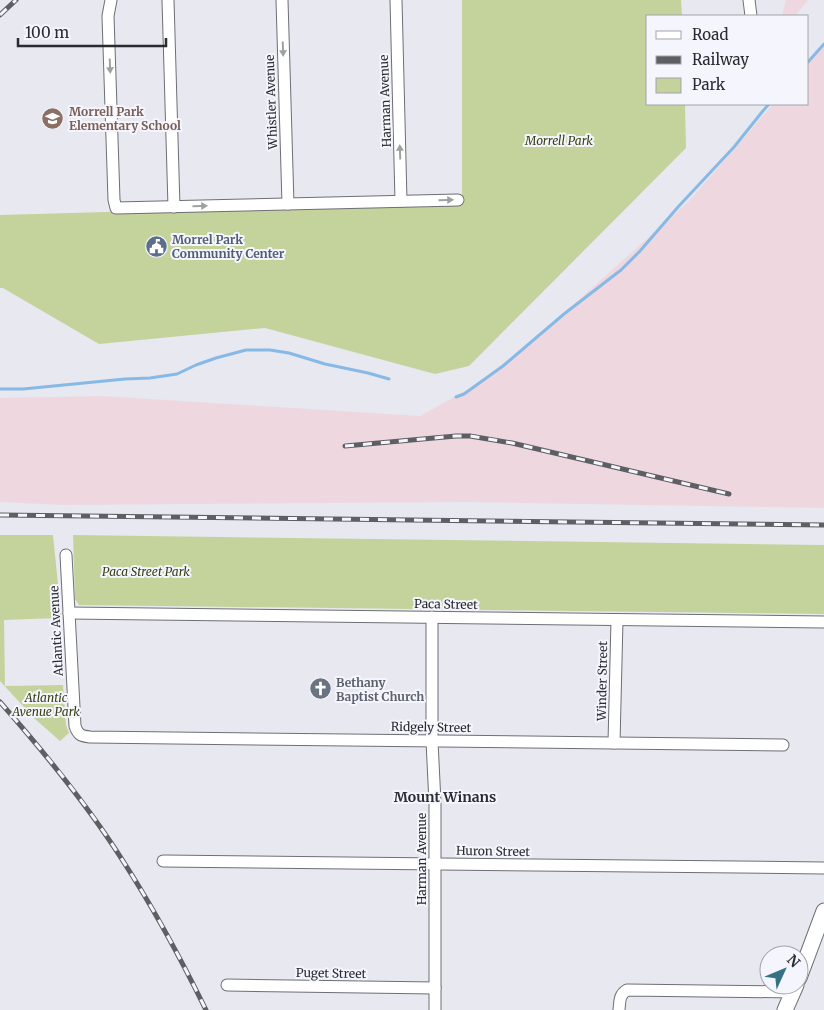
<svg xmlns="http://www.w3.org/2000/svg" width="824" height="1010" font-family="Merriweather,serif">
<style>
.industrial{fill:#efd7e0}
.green{fill:#c4d39c}
.lines{fill:none;stroke-linecap:round;stroke-linejoin:round}
.stream{stroke:#87b9e6;stroke-width:3}
.minor-casing{stroke:#6e6f76;stroke-width:13}
.tertiary-casing{stroke:#6e6f76;stroke-width:17}
.minor{stroke:#fff;stroke-width:11}
.tertiary{stroke:#fff;stroke-width:15}
.rail-casing{stroke:#5e5f63;stroke-width:5}
.rail{stroke:#f4f5fd;stroke-width:3;stroke-dasharray:9;stroke-linecap:butt}
.oneway{fill:#9fa0a1}
.labels{text-anchor:middle;dominant-baseline:central;stroke-width:4;stroke-linejoin:round;paint-order:stroke}
.street-label{font-size:12px;fill:#2a2b2e;stroke:#f4f5fd}
.education-label{font-size:12px;font-weight:bold;fill:#785e54;stroke:#f4f5fd;text-anchor:start}
.park-label{font-size:12px;font-style:italic;fill:#364012;stroke:#f4f5fd}
.service-label{font-size:12px;font-weight:bold;fill:#4e5e75;stroke:#f4f5fd;text-anchor:start}
.worship-label{font-size:12px;font-weight:bold;fill:#5b616d;stroke:#f4f5fd;text-anchor:start}
.neighbourhood-label{font-size:14px;font-weight:bold;fill:#2c2d33;stroke:#f4f5fd}
</style>
<rect width="100%" height="100%" fill="#e7e8f0"/>
<g class="industrial">
<path d="M 786,0 L 808,0 L 795,16 L 782,16 Z"/>
<path d="M 824,44 L 824,508 L 465,502 L 62,505 L 0,502 L 0,398 L 103,396 L 420,416 L 469,389 L 526,347 L 688,202 L 773,104 L 808,104 L 808,63 Z"/>
</g>
<g class="green">
<path d="M 462,0 L 681,0 L 682,16 L 648,16 L 648,104 L 685,104 L 686,148 L 469,366 L 435,374 L 265,328 L 99,344 L 3,288 L 0,288 L 0,215 L 462,202 Z"/>
<path d="M 0,535 L 53,535 L 61,614 L 57,618 L 4,620 L 5,686 L 63,685 L 66,725 L 69,733 L 60,741 L 34,718 L 0,681 Z"/>
<path d="M 73,535 L 824,545 L 824,614 L 79,605 L 75,599 Z"/>
</g>
<g class="lines">
<g class="stream">
<path d="M 808,62 L 824,44"/>
<path d="M 0,389 L 23,389 L 125,379 L 150,378 L 177,374 L 196,365 L 216,358 L 246,350 L 270,350 L 289,353 L 325,364 L 368,373 L 389,379"/>
<path d="M 456,397 L 464,394 L 503,366 L 564,314 L 621,270 L 640,251 L 678,207 L 734,147 L 762,112 L 769,104"/>
</g>
<defs>
<g id="minor">
<path d="M 111,0 L 108,16 L 114,200 L 116,208 L 458,200"/>
<path d="M 168,0 L 174,207"/>
<path d="M 282,0 L 288,204"/>
<path d="M 396,0 L 401,201"/>
<path d="M 749,0 L 751,16"/>
<path d="M 66,555 L 75,726 C 78,735 81,736 90,737 L 783,745"/>
<path d="M 69,613 L 824,622"/>
<path d="M 432,617 L 432,741 L 435,803 L 435,1010"/>
<path d="M 614,743 L 617,620"/>
<path d="M 163,861 L 824,868"/>
<path d="M 227,985 L 435,988"/>
<path d="M 619,1010 C 620,1001 619,995 627,990 L 794,992"/>
</g>
<g id="tertiary">
<path d="M 799,978 L 824,911"/>
<path d="M 785,1010 L 796,985"/>
</g>
</defs>
<use href="#minor" class="minor-casing"/>
<use href="#tertiary" class="tertiary-casing"/>
<use href="#minor" class="minor"/>
<use href="#tertiary" class="tertiary"/>
<defs>
<g id="rail">
<path d="M 0,15 L 16,0"/>
<path d="M 345,446 L 456,436 L 470,436 L 512,443 L 729,494"/>
<path d="M 0,515 L 824,525"/>
<path d="M 0,702 C 44,752 87,804 123,861 C 154,909 181,959 206,1010"/>
</g>
</defs>
<use href="#rail" class="rail-casing"/>
<use href="#rail" class="rail"/>
</g>
<defs><path id="oneway-solid" d="M-6-.8H1V-3.2L6.5 0L1 3.2V.8H-6Z" transform="scale(1.25)"/></defs>
<g class="oneway">
<use href="#oneway-solid" transform="translate(283 49) rotate(88)"/>
<use href="#oneway-solid" transform="translate(110 66) rotate(88)"/>
<use href="#oneway-solid" transform="translate(400 152) rotate(-92)"/>
<use href="#oneway-solid" transform="translate(446 200) rotate(-1)"/>
<use href="#oneway-solid" transform="translate(200 206) rotate(-1)"/>
</g>
<defs>
<symbol id="school-disc" viewBox="-11 -11 22 22"><circle r="9.5" fill="#8d6e63" stroke="#f4f5fd"/><path d="M0-5L7-2L0 1L-7-2ZM-4 1L0 2.5L4 1V4Q0 6-4 4Z" fill="#fff"/></symbol>
<symbol id="civic-disc" viewBox="-11 -11 22 22"><circle r="9.5" fill="#5c6f8a" stroke="#f4f5fd"/><path d="M-.6-6.5H3V-4.5H.6V-3L4-1V1h2V6H-6V1h2V-1L-.6-3ZM-1.2 2.5V6h2.4V2.5Z" fill="#fff"/></symbol>
<symbol id="church-disc" viewBox="-11 -11 22 22"><circle r="9.5" fill="#6b7280" stroke="#f4f5fd"/><path d="M-1.2-6h2.4v3.5h3.3v2.4h-3.3V6h-2.4V-.1h-3.3v-2.4h3.3Z" fill="#fff"/></symbol>
</defs>
<g fill-rule="evenodd">
<use href="#school-disc" x="40" y="106" width="25" height="25"/>
<use href="#civic-disc" x="144" y="234" width="25" height="25"/>
<use href="#church-disc" x="308" y="676" width="25" height="25"/>
</g>
<g class="labels">
<g class="street-label">
<text transform="translate(385 101) rotate(-92)">Harman Avenue</text>
<text transform="translate(271 102) rotate(-92)">Whistler Avenue</text>
<text transform="translate(446 604) rotate(1)">Paca Street</text>
<text transform="translate(56 631) rotate(-93)">Atlantic Avenue</text>
<text transform="translate(602 681) rotate(-89)">Winder Street</text>
<text transform="translate(431 727) rotate(1)">Ridgely Street</text>
<text transform="translate(493 851) rotate(1)">Huron Street</text>
<text transform="translate(421 859) rotate(-90)">Harman Avenue</text>
<text transform="translate(331 973) rotate(1)">Puget Street</text>
</g>
<g class="education-label">
<text x="69" y="111">Morrell Park<tspan x="69" dy="14">Elementary School</tspan></text>
</g>
<g class="park-label">
<text x="559" y="140">Morrell Park</text>
<text x="146" y="571">Paca Street Park</text>
<text x="46" y="697">Atlantic<tspan x="46" dy="14">Avenue Park</tspan></text>
</g>
<g class="service-label">
<text x="172" y="239">Morrel Park<tspan x="172" dy="14">Community Center</tspan></text>
</g>
<g class="worship-label">
<text x="336" y="682">Bethany<tspan x="336" dy="14">Baptist Church</tspan></text>
</g>
<g class="neighbourhood-label">
<text x="445" y="797">Mount Winans</text>
</g>
</g>
<rect x="646" y="15" width="162" height="90" fill="#f4f5fd" stroke="#a3a4aa"/>
<rect x="656" y="31" width="25" height="8" fill="#ffffff" stroke="#a3a4aa"/>
<text x="692" y="40" font-size="15" fill="#2a2b2e">Road</text>
<rect x="656" y="56" width="25" height="8" fill="#5e5f63" stroke="#a3a4aa"/>
<text x="692" y="65" font-size="15" fill="#2a2b2e">Railway</text>
<rect x="656" y="78" width="25" height="15" fill="#c4d39c" stroke="#a3a4aa"/>
<text x="692" y="90" font-size="15" fill="#2a2b2e">Park</text>
<g transform="translate(784 970) rotate(46)"><circle r="24" fill="#f4f5fd" stroke="#a3a4aa"/>
<path d="M0-4L9 19L0 12L-9 19Z" fill="#357288"/>
<text y="-8" font-size="14" font-weight="bold" text-anchor="middle" fill="#2a2b2e">N</text>
</g>
<path d="M18 38v8h148v-8" fill="none" stroke="#2a2b2e" stroke-width="2.5"/>
<text x="25" y="38" font-size="15" fill="#2a2b2e" stroke="#f4f5fd" stroke-width="4" paint-order="stroke">100 m</text>
</svg>
